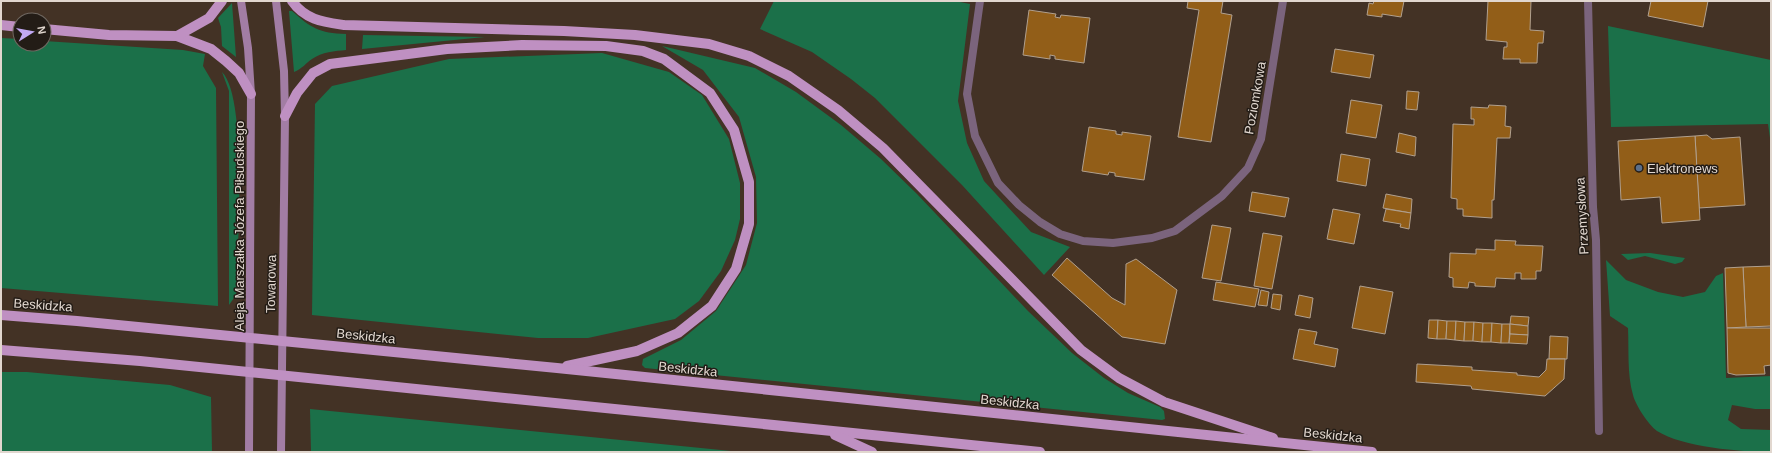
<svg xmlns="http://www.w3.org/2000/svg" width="1772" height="453" font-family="Helvetica,sans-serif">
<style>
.green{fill:#1b7049}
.building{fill:#925e18;stroke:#b1a08e}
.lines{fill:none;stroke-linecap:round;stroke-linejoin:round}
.street{stroke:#7b647d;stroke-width:8}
.secondary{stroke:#a27da4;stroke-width:8}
.primary{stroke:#bf90c2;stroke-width:10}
.service-dot{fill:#5c6f8a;stroke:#231c16;stroke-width:1.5}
.labels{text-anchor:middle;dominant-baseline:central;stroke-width:3;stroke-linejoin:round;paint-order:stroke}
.street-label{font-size:13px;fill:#e1d7cf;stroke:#231c16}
.poi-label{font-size:13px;fill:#e1d7cf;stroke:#231c16;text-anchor:start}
</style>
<rect width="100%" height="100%" fill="#433225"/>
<g class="green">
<path d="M 774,1 L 955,1 L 970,4 L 958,101 L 967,143 L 984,181 L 1031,232 L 1070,247 L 1044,275 L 962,185 L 875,98 L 851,79 L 812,52 L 760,29 Z"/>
<path d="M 232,3 L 236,57 L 222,46 L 221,27 L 218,18 Z"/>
<path d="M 289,11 L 292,11 C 311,28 319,33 346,34 L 346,50 C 335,51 322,52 312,59 C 306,63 302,69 294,72 Z"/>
<path d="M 1608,26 L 1771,60 L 1771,145 L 1768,124 L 1611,127 Z"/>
<path d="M 363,35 L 485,37 L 362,49 Z"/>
<path d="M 1,38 L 20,39 L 20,44 L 44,44 L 44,41 L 183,50 L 205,54 L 203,66 L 216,88 L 218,306 L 1,288 Z"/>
<path d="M 662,46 L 755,68 L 796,92 L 841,125 L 881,159 L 917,194 L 1028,311 L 1072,353 L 1104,378 L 1128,393 L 1160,407 L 1164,411 L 1165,419 L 1162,420 L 645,368 L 642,365 L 643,359 L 681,340 L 716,311 L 746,265 L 757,223 L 756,177 L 739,117 L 703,70 Z"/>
<path d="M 602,53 L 669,72 L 702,95 L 729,139 L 740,183 L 740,219 L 735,240 L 721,271 L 699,301 L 675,319 L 588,338 L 538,338 L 312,315 L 315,104 L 332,86 L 449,59 Z"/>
<path d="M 222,72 C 248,98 237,246 237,288 L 236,295 L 229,305 L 229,91 Z"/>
<path d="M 1650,253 L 1685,258 L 1682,262 L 1675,264 L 1645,256 L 1628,260 L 1621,254 Z"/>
<path d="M 1606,260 L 1626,280 L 1658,292 L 1683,297 L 1705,292 L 1716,276 L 1723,273 L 1726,378 L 1771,376 L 1771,409 L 1755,409 L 1732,405 L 1728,420 L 1741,429 L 1771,430 L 1771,452 C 1741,452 1682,447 1657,431 C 1648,424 1636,406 1633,395 C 1627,374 1629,350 1628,328 L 1610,316 Z"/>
<path d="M 1,372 L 27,372 L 170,385 L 211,397 L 212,452 L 1,452 Z"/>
<path d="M 310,409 L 741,452 L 311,452 Z"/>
</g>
<g class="building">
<path d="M 1188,1 L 1223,1 L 1221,13 L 1232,15 L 1211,142 L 1178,137 L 1199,10 L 1187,8 Z"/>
<path d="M 1374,1 L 1404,1 L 1401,17 L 1382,14 L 1382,17 L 1367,15 L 1369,3 L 1373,4 Z"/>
<path d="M 1488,1 L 1531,1 L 1530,30 L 1544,31 L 1543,43 L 1538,43 L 1537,63 L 1520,63 L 1520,59 L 1503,59 L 1504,47 L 1507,47 L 1507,42 L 1486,40 Z"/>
<path d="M 1651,1 L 1708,1 L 1703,27 L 1648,16 Z"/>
<path d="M 1029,10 L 1056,14 L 1055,17 L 1060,18 L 1061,15 L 1090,18 L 1084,63 L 1055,59 L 1055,56 L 1050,55 L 1050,59 L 1023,55 Z"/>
<path d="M 1335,49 L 1374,55 L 1370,78 L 1331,72 Z"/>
<path d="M 1407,91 L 1419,92 L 1417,110 L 1406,109 Z"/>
<path d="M 1351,100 L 1382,105 L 1376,138 L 1346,133 Z"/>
<path d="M 1489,105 L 1506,106 L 1505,126 L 1511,127 L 1510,138 L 1497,138 L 1494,200 L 1492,200 L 1492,218 L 1463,216 L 1463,209 L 1457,209 L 1457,199 L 1451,198 L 1453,124 L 1474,125 L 1474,119 L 1471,119 L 1471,107 L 1488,108 Z"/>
<path d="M 1089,127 L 1116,131 L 1116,134 L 1122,135 L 1122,132 L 1151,136 L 1144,180 L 1115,176 L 1115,173 L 1109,172 L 1108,175 L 1082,171 Z"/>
<path d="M 1399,133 L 1416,137 L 1415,156 L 1396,152 Z"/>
<path d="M 1707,135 L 1712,139 L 1740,137 L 1745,205 L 1699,208 L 1695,136 Z"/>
<path d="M 1695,136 L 1700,220 L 1662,223 L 1660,197 L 1621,200 L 1618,141 Z"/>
<path d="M 1341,154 L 1370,159 L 1366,186 L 1337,181 Z"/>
<path d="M 1252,192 L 1289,198 L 1285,217 L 1249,211 Z"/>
<path d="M 1386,194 L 1412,199 L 1411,213 L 1383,208 Z"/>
<path d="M 1333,209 L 1360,214 L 1354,244 L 1327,239 Z"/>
<path d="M 1386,209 L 1411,213 L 1409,229 L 1400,227 L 1401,224 L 1383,221 Z"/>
<path d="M 1212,225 L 1231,228 L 1221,281 L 1202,278 Z"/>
<path d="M 1263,233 L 1282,236 L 1272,289 L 1254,286 Z"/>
<path d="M 1495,240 L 1516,241 L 1515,245 L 1543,246 L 1541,271 L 1536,271 L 1536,279 L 1521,279 L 1521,273 L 1515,273 L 1515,279 L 1496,278 L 1495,287 L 1475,286 L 1475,283 L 1469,282 L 1468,288 L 1453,287 L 1453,278 L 1449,277 L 1450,253 L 1476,254 L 1476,249 L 1495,250 Z"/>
<path d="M 1067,258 L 1112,298 L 1125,305 L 1126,264 L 1136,259 L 1177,290 L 1165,344 L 1122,337 L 1052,275 Z"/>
<path d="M 1771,266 L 1771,326 L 1746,327 L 1743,267 Z"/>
<path d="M 1743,267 L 1746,327 L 1727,328 L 1725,268 Z"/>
<path d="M 1216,282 L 1259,289 L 1255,307 L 1213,300 Z"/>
<path d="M 1360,286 L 1393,292 L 1385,334 L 1352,328 Z"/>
<path d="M 1261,290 L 1269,292 L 1267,306 L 1258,305 Z"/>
<path d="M 1273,294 L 1282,295 L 1280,310 L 1271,308 Z"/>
<path d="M 1299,295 L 1313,298 L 1310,318 L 1295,315 Z"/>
<path d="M 1511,316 L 1529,317 L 1528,326 L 1510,324 Z"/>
<path d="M 1429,320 L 1438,320 L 1437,339 L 1428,338 Z"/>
<path d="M 1438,320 L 1447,321 L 1446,339 L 1437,339 Z"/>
<path d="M 1447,321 L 1456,321 L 1455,340 L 1446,339 Z"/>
<path d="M 1456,321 L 1465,322 L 1464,341 L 1455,340 Z"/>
<path d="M 1465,322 L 1474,322 L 1473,341 L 1464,341 Z"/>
<path d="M 1474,322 L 1483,323 L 1482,342 L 1473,341 Z"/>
<path d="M 1483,323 L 1492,323 L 1491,342 L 1482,342 Z"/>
<path d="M 1492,323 L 1502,324 L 1501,343 L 1491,342 Z"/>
<path d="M 1502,324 L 1510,324 L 1509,343 L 1501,343 Z"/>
<path d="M 1510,324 L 1528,326 L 1528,335 L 1510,334 Z"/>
<path d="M 1727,328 L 1771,328 L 1771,365 L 1764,366 L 1765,374 L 1736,375 L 1728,373 Z"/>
<path d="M 1299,329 L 1317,332 L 1314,344 L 1338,349 L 1335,367 L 1293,359 Z"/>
<path d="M 1510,334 L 1528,335 L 1527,344 L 1509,343 Z"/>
<path d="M 1550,336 L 1568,337 L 1567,359 L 1549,359 Z"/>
<path d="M 1547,359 L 1565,359 L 1564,379 L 1545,396 L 1472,389 L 1471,386 L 1416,382 L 1417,364 L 1472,367 L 1472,370 L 1517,373 L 1517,375 L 1539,377 L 1546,370 Z"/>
</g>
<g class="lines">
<g class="street">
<path d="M 980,1 L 967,94 L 975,136 L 998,183 L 1019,205 L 1040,222 L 1060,234 L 1083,241 L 1113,243 L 1152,238 L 1175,231 L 1222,196 L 1248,168 L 1261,139 L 1283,1"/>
<path d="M 1588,1 L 1593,207 L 1596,240 L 1599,431"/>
</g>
<g class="secondary">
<path d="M 241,1 L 248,48 L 251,94 L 249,452"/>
<path d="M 276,1 L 284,71 L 285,116 L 281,452"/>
</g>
<g class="primary">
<path d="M 292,1 C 305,20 324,22 344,25 L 564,31 L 635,35 L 709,44 L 749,56 L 789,76 L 838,110 L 883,148 L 1081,350 L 1119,378 L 1164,402 L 1273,438"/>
<path d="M 1,25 L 20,27"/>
<path d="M 44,29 L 109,35 L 177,36 L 211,49 L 226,61 L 239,73 L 251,94"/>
<path d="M 177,36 L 209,18 L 222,1"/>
<path d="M 285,116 L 297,93 L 313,73 L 330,64 L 447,49 L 522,45 L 606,46 L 643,51 L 664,59 L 710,93 L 734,130 L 749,182 L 749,224 L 736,269 L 712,306 L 678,333 L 637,351 L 567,366"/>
<path d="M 1,315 L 77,321 L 557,368 L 1372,452"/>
<path d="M 1,350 L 140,361 L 1040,452"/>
<path d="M 835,435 L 872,452"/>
</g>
</g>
<circle class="service-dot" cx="1639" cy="168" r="4"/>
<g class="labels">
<g class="street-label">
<text transform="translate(1255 98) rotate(-80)">Poziomkowa</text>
<text transform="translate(1582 216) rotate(-93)">Przemysłowa</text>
<text transform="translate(239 226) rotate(-90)">Aleja Marszałka Józefa Piłsudskiego</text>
<text transform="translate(271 284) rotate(-89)">Towarowa</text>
<text transform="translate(43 305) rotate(4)">Beskidzka</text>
<text transform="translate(366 336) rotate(6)">Beskidzka</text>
<text transform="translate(688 369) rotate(6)">Beskidzka</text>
<text transform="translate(1010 402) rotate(6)">Beskidzka</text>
<text transform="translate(1333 435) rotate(6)">Beskidzka</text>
</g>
<g class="poi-label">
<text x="1647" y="168">Elektronews</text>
</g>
</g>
<rect width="1772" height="453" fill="none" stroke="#e1d7cf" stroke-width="4"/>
<g transform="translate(32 32) rotate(79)"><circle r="19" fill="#231c16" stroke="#6f6760"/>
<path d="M0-3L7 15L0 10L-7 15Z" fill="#c1a8f3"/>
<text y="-6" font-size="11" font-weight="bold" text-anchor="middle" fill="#e1d7cf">N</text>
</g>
</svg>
